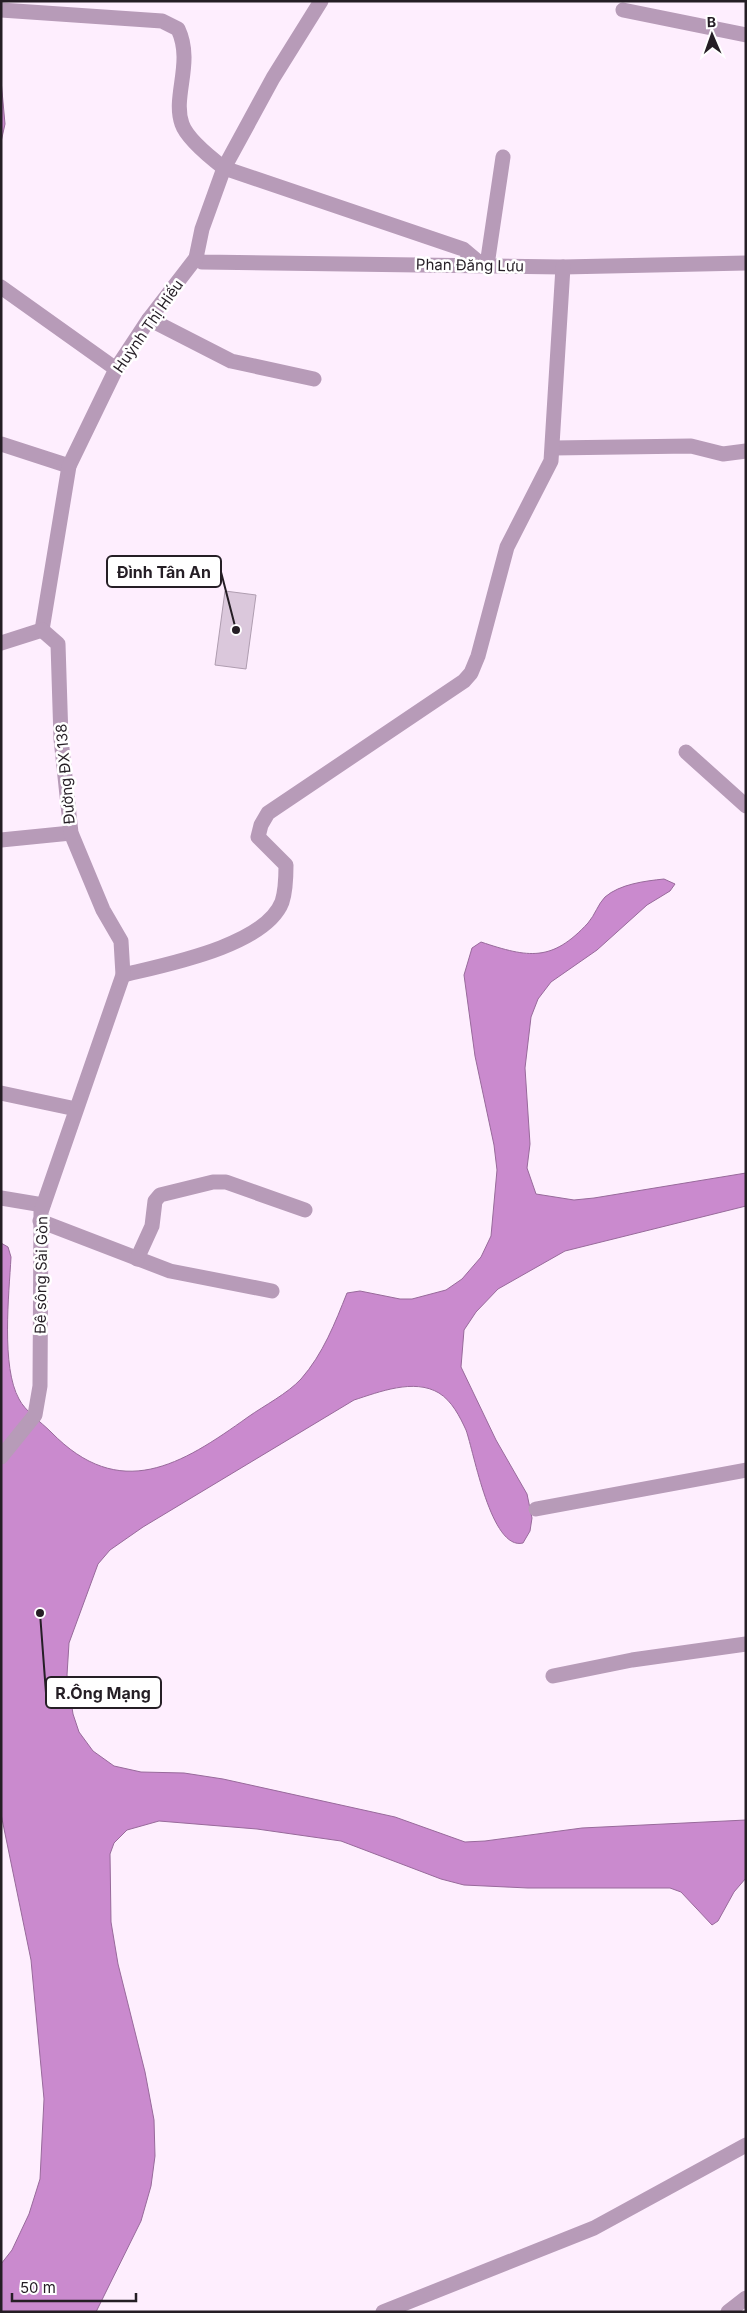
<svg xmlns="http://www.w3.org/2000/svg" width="747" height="2313" font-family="Inter,sans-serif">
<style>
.water{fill:#ca8ace;stroke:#986a9b}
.building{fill:#dbc8dc;stroke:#af9db0}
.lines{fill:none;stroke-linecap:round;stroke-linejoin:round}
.minor{stroke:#b79bb8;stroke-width:15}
.labels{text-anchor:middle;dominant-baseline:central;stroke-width:5;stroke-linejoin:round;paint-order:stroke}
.street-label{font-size:15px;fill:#251e25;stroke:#fff}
.leader{fill:none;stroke:#251e25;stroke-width:2}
.callout-dot{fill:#251e25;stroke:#fff;stroke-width:2}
.callout{fill:#fff;stroke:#251e25;stroke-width:2}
.callout-label{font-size:16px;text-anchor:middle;font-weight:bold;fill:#251e25}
</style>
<rect width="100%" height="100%" fill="#feeefe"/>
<g class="water">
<path d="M 1,80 L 5,124 L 1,142 Z"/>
<path d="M 664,879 L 675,884 L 670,891 L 647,905 L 597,950 L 551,982 L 538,999 L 531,1017 L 525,1068 L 530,1144 L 527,1168 L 536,1194 L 574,1200 L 594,1198 L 746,1173 L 746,1206 L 565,1251 L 498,1289 L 476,1312 L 464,1330 L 461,1367 L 496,1440 L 527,1494 L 532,1518 L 530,1531 L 523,1543 C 491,1551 474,1452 466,1430 C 460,1417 452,1401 439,1393 C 414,1378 379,1392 354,1400 L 143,1527 L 110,1550 L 98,1564 L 69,1643 L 67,1675 L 73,1714 L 79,1732 L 93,1751 L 114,1766 L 141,1772 L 184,1773 L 223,1779 L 395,1817 L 465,1842 L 485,1841 L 582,1828 L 746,1820 L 746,1878 L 734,1892 L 718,1921 L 712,1925 L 681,1892 L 670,1888 L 528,1888 L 464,1885 L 441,1879 L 341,1841 L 257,1829 L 159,1821 L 127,1830 L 114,1843 L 110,1854 L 111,1922 L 118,1964 L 145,2072 L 154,2120 L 155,2156 L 151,2186 L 141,2221 L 96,2312 L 1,2312 L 1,2264 L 12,2250 L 29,2214 L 40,2179 L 44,2099 L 31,1960 L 1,1814 L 1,1243 L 8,1247 L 11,1257 C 9,1294 1,1367 19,1399 C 25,1411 41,1422 51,1432 C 120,1503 181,1465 248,1417 C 265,1405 287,1394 301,1379 C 323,1354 335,1323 347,1293 L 360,1291 L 400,1299 L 412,1299 L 446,1290 L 462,1279 L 481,1257 L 491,1236 L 497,1170 L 494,1145 L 475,1056 L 464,975 L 472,948 L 481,942 C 529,958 552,962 588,923 C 595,915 598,904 605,897 C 620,884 645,881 664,879 Z"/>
</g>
<path class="building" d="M 225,591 L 256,595 L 246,669 L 215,665 Z"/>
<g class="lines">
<g class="minor">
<path d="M 1,10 L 162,21 L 178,29 C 194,63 172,96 182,124 C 187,139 211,158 224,168 L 463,249 L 482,265"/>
<path d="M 623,10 L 746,35"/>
<path d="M 196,258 L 202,262 L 563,267 L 746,263"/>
<path d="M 487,265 L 503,157"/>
<path d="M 1,287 L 116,369"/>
<path d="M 149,319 L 231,361 L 314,379"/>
<path d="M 1,444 L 69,466"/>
<path d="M 553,448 L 691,446 L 723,454 L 746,451"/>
<path d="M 42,630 L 69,466 L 116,369 L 149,319 L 196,258 L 202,229 L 224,168 L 273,78 L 321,1"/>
<path d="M 1,643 L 42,630"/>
<path d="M 686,752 L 746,806"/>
<path d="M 1,840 L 71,833"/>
<path d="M 123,975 C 164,965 265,946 282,902 C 286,890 286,877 286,865 L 258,837 L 261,825 L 268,813 L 464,681 L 471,673 L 478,656 L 507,547 L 551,461 L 563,267"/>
<path d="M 1,1093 L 76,1109"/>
<path d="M 1,1198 L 43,1205"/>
<path d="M 40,1221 L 170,1271 L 272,1291"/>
<path d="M 137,1259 L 152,1226 L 155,1201 L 160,1195 L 213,1182 L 226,1182 L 305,1210"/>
<path d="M 1,1457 L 35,1415 L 40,1386 L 41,1212 L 123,975 L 121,941 L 103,910 L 71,833 L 61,739 L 58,644 L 42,630"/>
<path d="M 536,1509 L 746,1470"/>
<path d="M 553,1676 L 632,1660 L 746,1644"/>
<path d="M 383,2312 L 594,2228 L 746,2145"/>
<path d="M 728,2312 L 746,2298"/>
</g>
</g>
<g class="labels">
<g class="street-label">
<text transform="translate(470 265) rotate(1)">Phan Đăng Lưu</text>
<text transform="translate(148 326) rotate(-55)">Huỳnh Thị Hiếu</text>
<text transform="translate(65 774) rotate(-95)">Đường ĐX 138</text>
<text transform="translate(41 1275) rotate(-89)">Đê sông Sài Gòn</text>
</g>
</g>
<path class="leader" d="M236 630L221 572M40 1613L46 1693"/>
<g class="callout-dot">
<circle cx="236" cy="630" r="5"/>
<circle cx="40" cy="1613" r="5"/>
</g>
<g class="callout">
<rect x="107" y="556" width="114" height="31" rx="5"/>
<rect x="46" y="1677" width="115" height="31" rx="5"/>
</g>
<g class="callout-label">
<text x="164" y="578">Đình Tân An</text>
<text x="103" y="1699">R.Ông Mạng</text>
</g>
<rect width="747" height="2313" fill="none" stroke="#251e25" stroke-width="5"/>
<g transform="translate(712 35) rotate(358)" stroke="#ffffff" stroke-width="4" paint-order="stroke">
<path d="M0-4L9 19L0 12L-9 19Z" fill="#251e25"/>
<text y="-8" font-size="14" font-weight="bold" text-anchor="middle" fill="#251e25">B</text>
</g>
<path d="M12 2293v8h124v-8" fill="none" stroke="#251e25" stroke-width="2.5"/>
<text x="20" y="2293" font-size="15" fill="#251e25" stroke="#ffffff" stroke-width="4" paint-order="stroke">50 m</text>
</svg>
